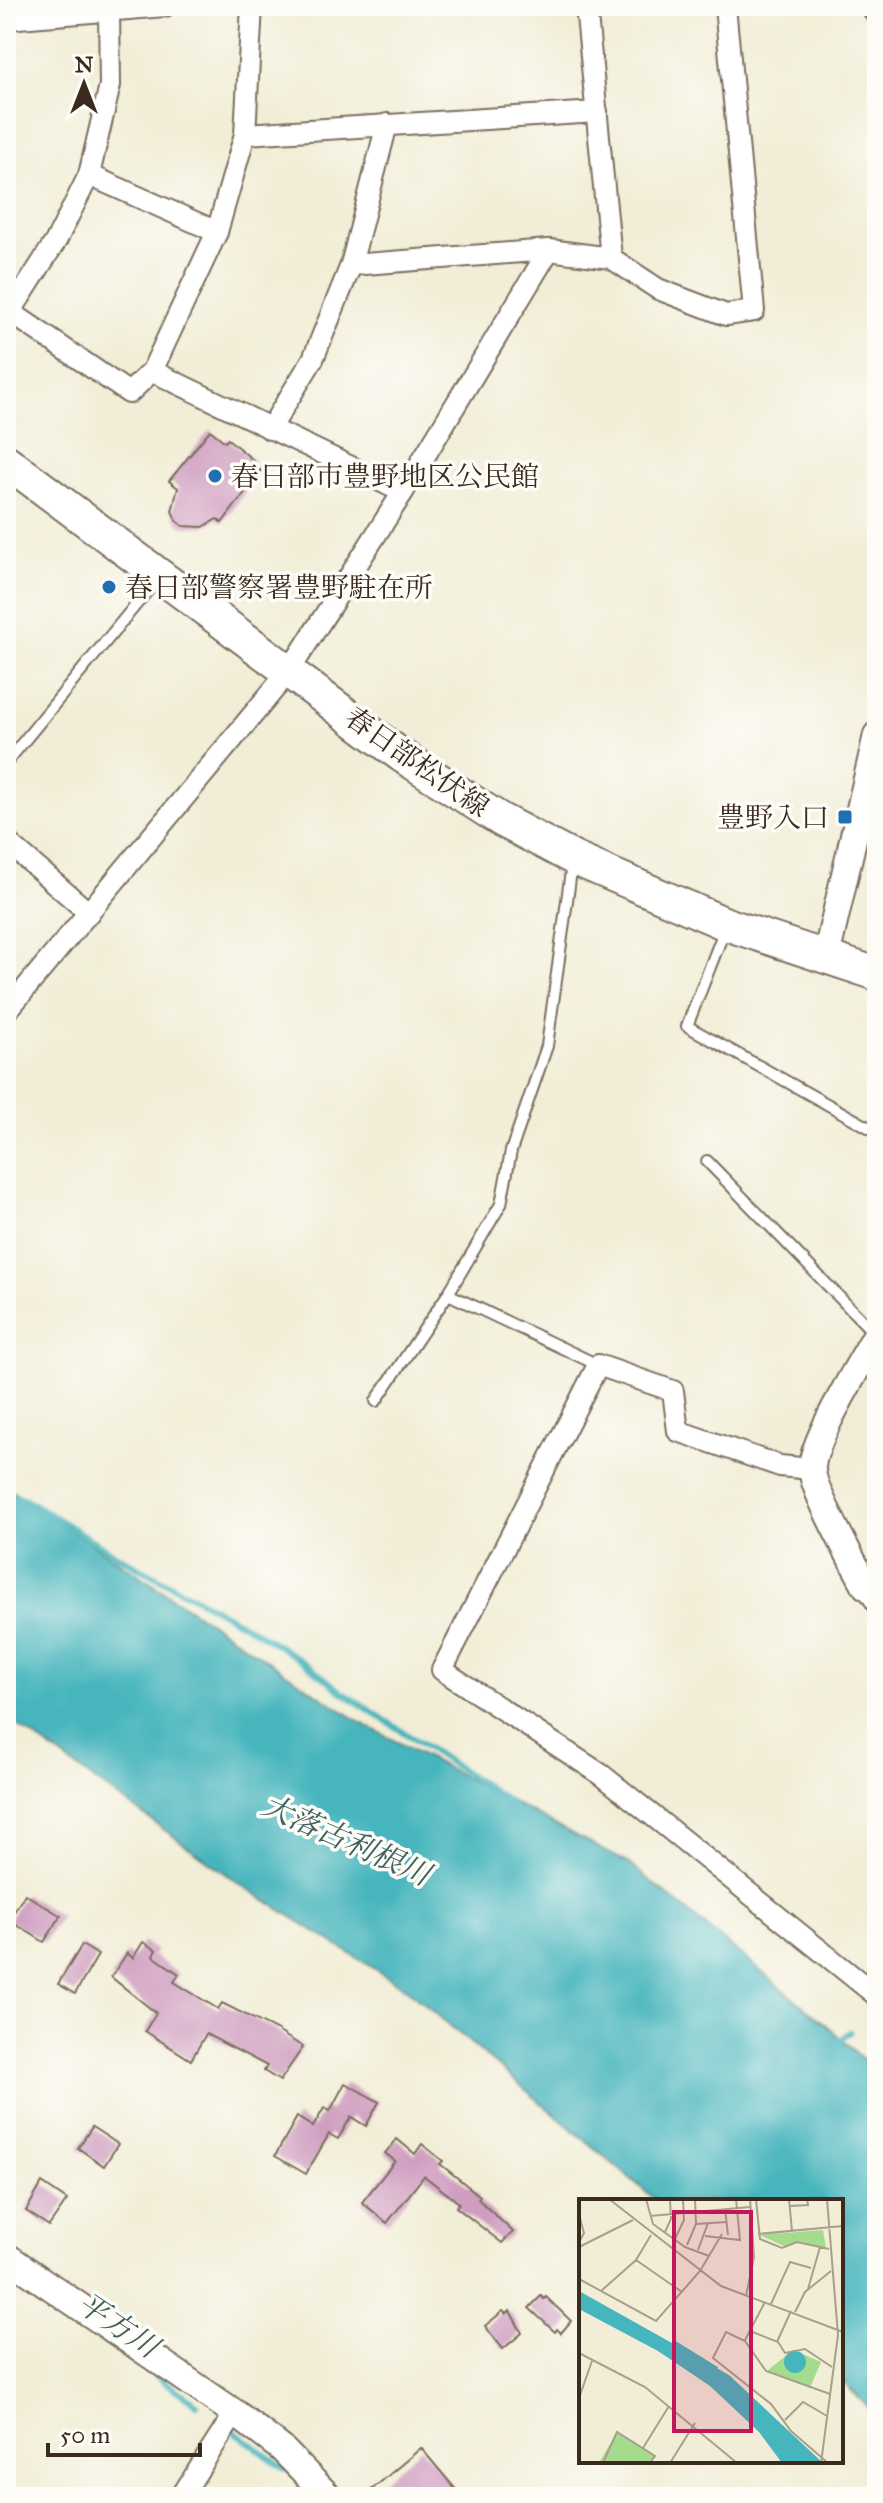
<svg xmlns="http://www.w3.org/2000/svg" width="883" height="2503" font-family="'IM FELL Great Primer','Noto Serif JP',serif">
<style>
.water{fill:#46b5bd;stroke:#40706e;stroke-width:2}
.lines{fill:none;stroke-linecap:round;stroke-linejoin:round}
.stream{stroke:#46b5bd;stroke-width:6}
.building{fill:#cf9dc0}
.service-casing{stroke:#7b6e5e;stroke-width:14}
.minor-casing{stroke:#7b6e5e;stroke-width:24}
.tertiary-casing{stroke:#7b6e5e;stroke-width:30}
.primary-casing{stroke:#7b6e5e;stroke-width:36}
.service{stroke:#fff;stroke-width:10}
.minor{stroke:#fff;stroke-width:20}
.tertiary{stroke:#fff;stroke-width:26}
.primary{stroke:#fff;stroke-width:32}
.poi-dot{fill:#1f6fb2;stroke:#fdfcf7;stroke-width:3}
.labels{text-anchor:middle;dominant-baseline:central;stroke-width:7;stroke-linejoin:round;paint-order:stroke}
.poi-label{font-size:28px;fill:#3b2a1e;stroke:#fdfcf7;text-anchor:start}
.street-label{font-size:28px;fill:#3b2a1e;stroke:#fdfcf7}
.water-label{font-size:30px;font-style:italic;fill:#3f625e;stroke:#fdfcf7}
.inset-river{fill:none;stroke:#46b5bd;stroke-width:4}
.inset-road{fill:none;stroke:#a89f8c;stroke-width:2}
.view{fill:#c2185b;fill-opacity:0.15;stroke:#c2185b;stroke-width:4}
.inset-edge{fill:none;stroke:#3b2a1e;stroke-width:4}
</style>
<rect width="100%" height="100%" fill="#fdfcf7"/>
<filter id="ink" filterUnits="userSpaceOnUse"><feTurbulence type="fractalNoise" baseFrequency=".0125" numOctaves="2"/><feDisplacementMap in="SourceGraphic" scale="16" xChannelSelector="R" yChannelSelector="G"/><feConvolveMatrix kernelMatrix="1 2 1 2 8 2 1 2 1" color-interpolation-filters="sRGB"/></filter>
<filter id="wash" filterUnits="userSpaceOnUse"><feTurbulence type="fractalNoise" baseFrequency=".006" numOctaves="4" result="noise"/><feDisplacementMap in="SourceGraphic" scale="32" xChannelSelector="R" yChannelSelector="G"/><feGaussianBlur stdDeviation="1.8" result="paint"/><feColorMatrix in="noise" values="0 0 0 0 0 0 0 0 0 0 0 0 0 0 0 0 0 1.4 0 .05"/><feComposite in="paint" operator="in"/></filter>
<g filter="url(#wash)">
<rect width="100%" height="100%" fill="#f1edd6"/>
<path class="water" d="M 6,1487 L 363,1724 L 628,1863 L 828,2026 L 877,2073 L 877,2416 L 841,2380 L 841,2201 L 657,2201 L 408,1990 L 246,1888 L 6,1717 Z"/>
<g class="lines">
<g class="stream">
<path d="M 6,1497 L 24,1498 C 60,1520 96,1544 134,1565 C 205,1604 280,1639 342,1692 L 510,1802"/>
<path d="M 837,2044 L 850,2032"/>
<path d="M 6,2275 L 7,2276"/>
<path d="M 15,2281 L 197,2404"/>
<path d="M 230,2428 L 285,2469"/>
</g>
</g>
<g id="blocks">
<g class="building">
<path d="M 210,430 L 225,442 L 228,439 L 253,460 L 251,464 L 261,471 L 222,523 L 217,519 L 203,527 L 183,526 L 176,520 L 172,511 L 178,488 L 169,481 Z"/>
<path d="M 25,1894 L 61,1916 L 44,1942 L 9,1920 Z"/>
<path d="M 143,1942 L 156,1950 L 153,1956 L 179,1974 L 174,1982 L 218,2009 L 222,2003 L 276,2030 L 303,2047 L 280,2081 L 264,2071 L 267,2066 L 206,2034 L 191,2060 L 145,2031 L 156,2013 L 111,1977 L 127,1953 L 133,1958 Z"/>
<path d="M 82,1945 L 98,1955 L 75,1994 L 58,1984 Z"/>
<path d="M 345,2083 L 379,2102 L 366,2126 L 351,2117 L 338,2139 L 329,2134 L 306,2174 L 275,2156 L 297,2117 L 313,2127 L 324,2108 L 330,2111 Z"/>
<path d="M 92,2127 L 118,2144 L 104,2166 L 78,2148 Z"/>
<path d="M 397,2139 L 415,2154 L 422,2144 L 443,2161 L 440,2164 L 480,2196 L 478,2199 L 513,2232 L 502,2243 L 456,2207 L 459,2203 L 424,2176 L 387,2223 L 362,2202 L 395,2161 L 385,2153 Z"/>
<path d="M 42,2183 L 67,2200 L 49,2226 L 26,2211 Z"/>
<path d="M 541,2296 L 544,2299 L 546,2297 L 571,2321 L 561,2333 L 557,2329 L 555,2332 L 529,2308 Z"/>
<path d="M 503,2311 L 506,2314 L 510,2311 L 522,2333 L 503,2349 L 485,2326 Z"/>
<path d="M 421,2448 L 462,2497 L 363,2497 Z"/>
</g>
</g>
</g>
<g filter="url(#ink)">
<use href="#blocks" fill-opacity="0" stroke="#7b6e5e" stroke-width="2"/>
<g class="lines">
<defs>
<g id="service">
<path d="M 6,763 L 157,579"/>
<path d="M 572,864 L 547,1046 L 511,1151 L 501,1204 L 448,1294 L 598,1365"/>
<path d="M 726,926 L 687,1026 L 877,1132"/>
<path d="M 707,1161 L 876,1335"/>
<path d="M 376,1401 L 448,1294"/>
</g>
<g id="minor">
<path d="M 586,6 L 611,258"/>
<path d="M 6,19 L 165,6"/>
<path d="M 245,134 L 597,112"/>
<path d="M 89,175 L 217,232"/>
<path d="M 351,265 L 549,250 L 611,258 L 658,289 L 726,315 L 754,311 L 725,6"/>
<path d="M 6,309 L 129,393 L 152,371 L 217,232 L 245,134 L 252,6"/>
<path d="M 6,319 L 57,239 L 89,175 L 110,85 L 109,11"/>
<path d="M 152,371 L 403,492"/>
<path d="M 270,429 L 313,359 L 351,265 L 387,124"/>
<path d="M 6,841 L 89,913"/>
<path d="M 6,1012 L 290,670 L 403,492 L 549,250"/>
<path d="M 811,1469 L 780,1466 L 678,1431 L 673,1391 L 598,1365 L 442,1670 L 602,1775 L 877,1996"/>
<path d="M 866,1586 L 877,1603"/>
<path d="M 181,2497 L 235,2413"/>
</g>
<g id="tertiary">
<path d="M 109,6 L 109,11"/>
<path d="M 877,6 L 877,10"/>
<path d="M 826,957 L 877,735"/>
<path d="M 866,1586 C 855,1565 810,1486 812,1467 C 814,1437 861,1363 877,1333"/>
<path d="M 6,2256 L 235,2413 L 282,2449 L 329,2497"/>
</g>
<path id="primary" d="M 6,461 L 402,756 L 501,820 L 573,858 L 726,924 L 877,974"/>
</defs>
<use href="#service" class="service-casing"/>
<use href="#minor" class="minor-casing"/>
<use href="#tertiary" class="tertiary-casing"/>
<use href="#primary" class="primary-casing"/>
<use href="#service" class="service"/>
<use href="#minor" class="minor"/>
<use href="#tertiary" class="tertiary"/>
<use href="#primary" class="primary"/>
</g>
</g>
<g class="poi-dot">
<circle cx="215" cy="476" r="8"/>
<circle cx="109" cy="587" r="8"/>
<rect x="837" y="809" width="16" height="16" rx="4"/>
</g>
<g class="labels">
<g class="poi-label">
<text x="231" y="476">春日部市豊野地区公民館</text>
<text x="125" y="587">春日部警察署豊野駐在所</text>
<text x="829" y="817" text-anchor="end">豊野入口</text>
</g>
<g class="street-label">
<text transform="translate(417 762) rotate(35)">春日部松伏線</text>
</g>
<g class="water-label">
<text transform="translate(346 1840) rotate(24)">大落古利根川</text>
<text transform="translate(118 2325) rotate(34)">平方川</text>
</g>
</g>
<g transform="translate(579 2199)">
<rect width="264" height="264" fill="#f1edd6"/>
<path d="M 244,31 L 247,49 L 215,43 L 207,48 L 181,36 ZM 214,151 L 242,163 L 231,189 L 188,172 ZM 38,233 L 76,257 L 71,264 L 21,262 Z" fill="#a5db8c"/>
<path d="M 0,92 L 150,176 L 244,264 L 203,264 L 180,233 L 131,187 L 79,152 L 0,110 ZM205 163a11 11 0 1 1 22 0a11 11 0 1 1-22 0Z" fill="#46b5bd"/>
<path class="inset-river" d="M 96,144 L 138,170"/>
<path class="inset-road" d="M 30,0 L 142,87 L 264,133M 67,0 L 74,25 L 106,48 L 130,57M 177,0 L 181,40 L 203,49 L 218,43 L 250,50M 210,0 L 213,32M 211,7 L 229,6 L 228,0M 146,10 L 149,36M 0,15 L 5,34 L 0,43M 71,17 L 171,8M 117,25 L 147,23M 86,33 L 92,20 L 91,0M 179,35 L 264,27M 126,37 L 161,41 L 157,0M 95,42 L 105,21 L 104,0M 108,46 L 117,25 L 116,0M 0,48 L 54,21M 119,51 L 129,24M 57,61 L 103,93M 0,80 L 77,122 L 121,72 L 143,35M 229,90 L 241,48M 22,92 L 57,61 L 72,36M 167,97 L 175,58 L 171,0M 192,105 L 211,63 L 232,69M 216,113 L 226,93 L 252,72M 171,132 L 199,143 L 206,154 L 226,150 L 253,168M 166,141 L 186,103M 198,143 L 212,112M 0,154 L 66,188 L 158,264M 0,199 L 13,162M 206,221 L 224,203 L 248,217M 64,249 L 90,207M 24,264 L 38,233 L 76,257 L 71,264M 91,264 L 116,224M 242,264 L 259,136 L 248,0M 249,264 L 212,232 L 192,205 L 134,159 L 147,133 L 166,142 L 187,172 L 251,195"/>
<path class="view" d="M 95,13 L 172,13 L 172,232 L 95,232 Z"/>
<rect width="264" height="264" class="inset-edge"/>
</g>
<rect width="883" height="2503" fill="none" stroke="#fdfcf7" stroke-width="32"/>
<g transform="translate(84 84)" stroke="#fdfcf7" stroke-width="6" paint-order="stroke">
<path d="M0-6L14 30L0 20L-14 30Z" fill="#3b2a1e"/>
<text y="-12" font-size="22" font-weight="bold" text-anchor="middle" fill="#3b2a1e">N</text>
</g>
<path d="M48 2443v12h152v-12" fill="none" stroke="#3b2a1e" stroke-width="4"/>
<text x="60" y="2443" font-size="24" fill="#3b2a1e" stroke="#fdfcf7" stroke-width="6" paint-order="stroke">50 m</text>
</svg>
